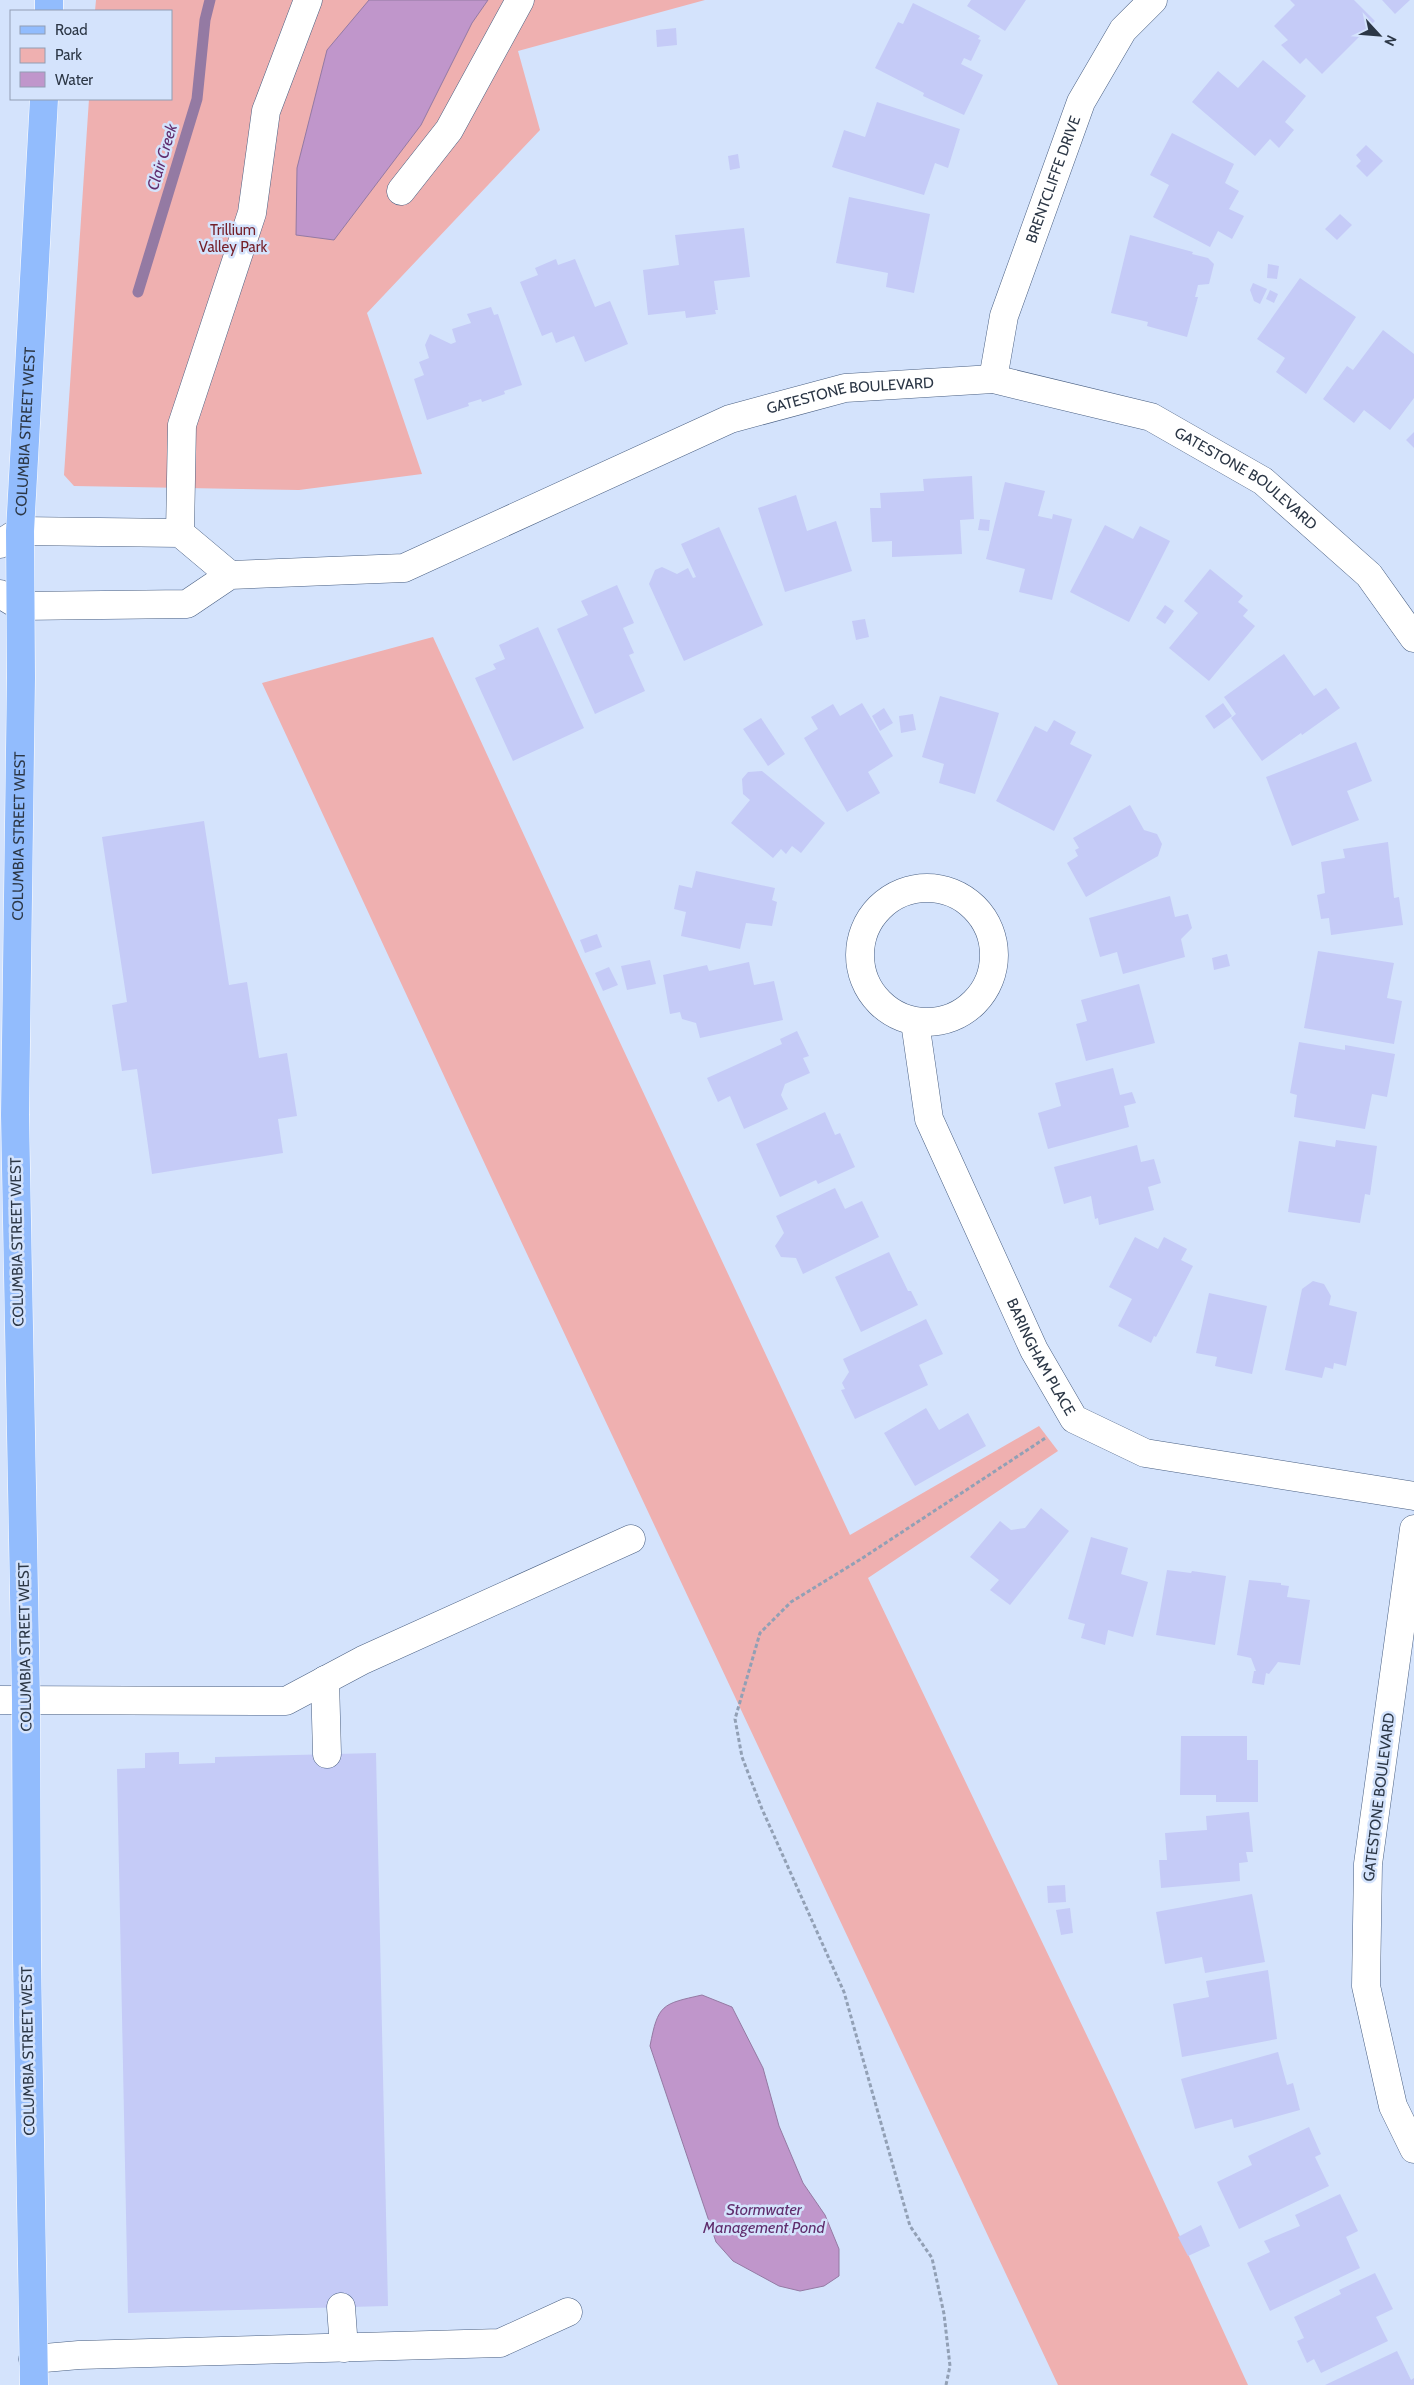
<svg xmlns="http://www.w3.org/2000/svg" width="1414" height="2385" font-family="Cabin,sans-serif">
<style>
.green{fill:#efb0b0}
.water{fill:#c096cb;stroke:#947aa3}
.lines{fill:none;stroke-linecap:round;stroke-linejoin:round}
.stream{stroke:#947aa3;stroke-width:11}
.building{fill:#c5cbf7}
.minor-casing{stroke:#495f82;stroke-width:29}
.major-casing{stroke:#fff;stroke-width:29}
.path{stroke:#92a0b5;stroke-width:3;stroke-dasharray:4 2.5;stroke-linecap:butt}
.minor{stroke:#fff;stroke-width:28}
.major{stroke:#92bcfd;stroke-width:28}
.labels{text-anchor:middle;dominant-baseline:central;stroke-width:5;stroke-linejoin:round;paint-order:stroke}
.street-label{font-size:15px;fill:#2c3746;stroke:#d4e3fc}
.park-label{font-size:15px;fill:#741f28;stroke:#d4e3fc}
.water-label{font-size:16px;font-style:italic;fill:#602d6d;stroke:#d4e3fc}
</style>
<rect width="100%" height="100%" fill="#d4e3fc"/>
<g class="green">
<path d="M 96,0 L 705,0 L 518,51 L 540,130 L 367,313 L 422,474 L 299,490 L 74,486 L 64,475 L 89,99 L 171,99 L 171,11 L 95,11 Z"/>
<path d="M 433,637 L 581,959 L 850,1535 L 1039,1426 L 1058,1451 L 868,1578 L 1111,2086 L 1248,2385 L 1058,2385 L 489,1173 L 262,683 Z"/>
</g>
<g class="water">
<path d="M 369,0 L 488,0 L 472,23 L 421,125 L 334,240 L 296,235 L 297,168 L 327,50 Z"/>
<path d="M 702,1995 L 732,2007 L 763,2068 L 779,2126 L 803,2183 L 825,2215 L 839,2249 L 839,2276 L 824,2286 L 800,2291 L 779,2286 L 733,2261 L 716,2242 L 650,2046 C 658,2004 662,2004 702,1995 Z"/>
</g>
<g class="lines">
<path class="stream" d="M 138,292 L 197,99 L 205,20 L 210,0"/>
</g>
<g class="building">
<path d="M 971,0 L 1026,0 L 1005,31 L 967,6 Z"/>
<path d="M 1290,0 L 1354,0 L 1375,21 L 1322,74 L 1306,58 L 1300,64 L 1281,45 L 1288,40 L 1274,26 L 1295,5 Z"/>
<path d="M 1382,0 L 1410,0 L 1395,14 Z"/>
<path d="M 913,3 L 980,36 L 978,39 L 981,40 L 971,61 L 964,58 L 961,64 L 983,75 L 964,115 L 923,96 L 924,93 L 875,68 L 898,22 L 903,24 Z"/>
<path d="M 676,28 L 677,45 L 657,47 L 656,30 Z"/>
<path d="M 1263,60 L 1306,96 L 1285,122 L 1294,130 L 1279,148 L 1270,139 L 1255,156 L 1192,102 L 1218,71 L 1238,88 Z"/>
<path d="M 877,102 L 960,129 L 948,168 L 935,163 L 924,195 L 832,167 L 844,130 L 865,137 Z"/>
<path d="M 1172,133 L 1234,164 L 1225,183 L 1239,191 L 1229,209 L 1244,216 L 1232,239 L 1218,231 L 1210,247 L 1153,217 L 1169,185 L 1150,175 Z"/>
<path d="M 1366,145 L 1383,161 L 1367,177 L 1356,166 L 1361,161 L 1356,155 Z"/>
<path d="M 738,154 L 740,168 L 730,170 L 728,156 Z"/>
<path d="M 849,197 L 930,214 L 914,293 L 886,287 L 888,273 L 836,263 Z"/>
<path d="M 1340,214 L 1352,225 L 1337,240 L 1325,229 Z"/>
<path d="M 744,228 L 750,277 L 714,281 L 718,310 L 715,310 L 716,314 L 686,318 L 685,311 L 648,315 L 643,270 L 679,265 L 675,235 Z"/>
<path d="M 1130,235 L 1193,252 L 1192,254 L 1208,258 L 1214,264 L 1209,284 L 1198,285 L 1195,297 L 1198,297 L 1187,337 L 1147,326 L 1148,322 L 1111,313 Z"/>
<path d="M 556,259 L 558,265 L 575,259 L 595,307 L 610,301 L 628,344 L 585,362 L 574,336 L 556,343 L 552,332 L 542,336 L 520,282 L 538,275 L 535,268 Z"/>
<path d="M 1268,264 L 1279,266 L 1277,279 L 1267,278 Z"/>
<path d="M 1300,278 L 1356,317 L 1306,394 L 1276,372 L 1285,358 L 1257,339 Z"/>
<path d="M 1253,283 L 1267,289 L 1260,304 L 1254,301 L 1250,290 Z"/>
<path d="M 1270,290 L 1278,294 L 1274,303 L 1266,299 Z"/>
<path d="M 491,307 L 494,315 L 498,314 L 522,385 L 504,391 L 505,394 L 482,402 L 481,399 L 468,403 L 469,406 L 427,420 L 414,379 L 424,375 L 419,362 L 429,358 L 425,345 L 430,334 L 451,344 L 456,342 L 452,329 L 471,323 L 467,314 Z"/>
<path d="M 1383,330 L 1414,354 L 1414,398 L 1390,430 L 1364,410 L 1354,423 L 1323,399 L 1347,366 L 1353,370 Z"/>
<path d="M 1414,432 L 1414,448 L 1406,440 Z"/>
<path d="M 972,476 L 974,519 L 960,520 L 962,554 L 892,557 L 892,541 L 872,542 L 870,508 L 881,508 L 880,493 L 924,491 L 923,479 Z"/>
<path d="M 1005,482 L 1045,491 L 1038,516 L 1052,519 L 1053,514 L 1072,519 L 1052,600 L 1019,592 L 1025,569 L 986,559 Z"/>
<path d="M 796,495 L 807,531 L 836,521 L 852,571 L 785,592 L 758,508 Z"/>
<path d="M 980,519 L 990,520 L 989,531 L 978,530 Z"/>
<path d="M 1105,525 L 1133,539 L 1140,526 L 1170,541 L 1129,622 L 1070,592 Z"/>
<path d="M 719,527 L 763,625 L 684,661 L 649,584 L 655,570 L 662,567 L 677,574 L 688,568 L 693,578 L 696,577 L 681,544 Z"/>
<path d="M 1210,569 L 1243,596 L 1238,602 L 1248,610 L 1243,616 L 1255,626 L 1209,681 L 1169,648 L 1198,613 L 1184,601 Z"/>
<path d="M 617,585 L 634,623 L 623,628 L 634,653 L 629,655 L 645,691 L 595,714 L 557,629 L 588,615 L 581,601 Z"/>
<path d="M 1165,605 L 1174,611 L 1165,624 L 1156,618 Z"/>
<path d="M 865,619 L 869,637 L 856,640 L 852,621 Z"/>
<path d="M 538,627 L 584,728 L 513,761 L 475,678 L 496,669 L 493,664 L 505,659 L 499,645 Z"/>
<path d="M 1284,654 L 1314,696 L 1326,688 L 1340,708 L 1302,735 L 1301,733 L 1262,761 L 1231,718 L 1236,714 L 1224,697 Z"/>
<path d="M 940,696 L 999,713 L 975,794 L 939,783 L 944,764 L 922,757 Z"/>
<path d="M 862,703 L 893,756 L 868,772 L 880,793 L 847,812 L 804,738 L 818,729 L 811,717 L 833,704 L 840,716 Z"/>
<path d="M 1223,703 L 1232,716 L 1214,729 L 1205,716 Z"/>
<path d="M 884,708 L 893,723 L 880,731 L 872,716 Z"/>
<path d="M 913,714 L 916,730 L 901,733 L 899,716 Z"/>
<path d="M 761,718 L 785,754 L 768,766 L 743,729 Z"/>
<path d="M 1054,720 L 1076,732 L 1070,744 L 1092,755 L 1054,831 L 996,801 L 1035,726 L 1047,732 Z"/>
<path d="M 1356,742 L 1372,781 L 1347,791 L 1359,820 L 1292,846 L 1266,777 Z"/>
<path d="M 762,771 L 825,823 L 801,853 L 792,846 L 786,854 L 781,849 L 773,858 L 731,823 L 750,800 L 743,794 L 742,779 L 748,772 Z"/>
<path d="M 1130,805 L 1144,830 L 1157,834 L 1162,844 L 1158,856 L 1086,897 L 1067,863 L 1078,856 L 1075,850 L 1079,848 L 1073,838 Z"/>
<path d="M 204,821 L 229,985 L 247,982 L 259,1058 L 287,1053 L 297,1116 L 278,1119 L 283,1153 L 152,1174 L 137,1069 L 122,1071 L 112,1005 L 127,1002 L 102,837 Z"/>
<path d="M 1388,842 L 1394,898 L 1399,897 L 1403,925 L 1331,935 L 1329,918 L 1321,919 L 1317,895 L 1325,893 L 1321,862 L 1345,858 L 1343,849 Z"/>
<path d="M 696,871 L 775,888 L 772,900 L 777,902 L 772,926 L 746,923 L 740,949 L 681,936 L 686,912 L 674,909 L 679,885 L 692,888 Z"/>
<path d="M 1170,896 L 1175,917 L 1188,914 L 1192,928 L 1181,939 L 1185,957 L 1123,974 L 1117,952 L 1100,957 L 1089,918 Z"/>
<path d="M 597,934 L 602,947 L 585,953 L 580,940 Z"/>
<path d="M 1318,951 L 1394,963 L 1387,998 L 1402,1001 L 1394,1044 L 1304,1028 Z"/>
<path d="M 1227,954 L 1230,966 L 1214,970 L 1212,958 Z"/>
<path d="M 650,960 L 656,984 L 627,990 L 621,966 Z"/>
<path d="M 749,962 L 754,985 L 774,981 L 783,1020 L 700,1038 L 696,1023 L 682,1019 L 680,1012 L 670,1014 L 663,975 L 707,965 L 709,971 Z"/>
<path d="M 609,967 L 618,985 L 603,991 L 595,973 Z"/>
<path d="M 1139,984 L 1155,1043 L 1086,1061 L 1076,1024 L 1087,1021 L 1081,1000 Z"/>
<path d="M 797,1031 L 809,1056 L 803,1058 L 810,1073 L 785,1084 L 781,1095 L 788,1109 L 744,1129 L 730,1096 L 718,1102 L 707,1078 L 782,1044 L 780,1039 Z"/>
<path d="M 1299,1042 L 1345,1050 L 1345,1045 L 1395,1054 L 1387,1097 L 1372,1094 L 1365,1129 L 1294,1117 L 1297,1095 L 1290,1093 Z"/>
<path d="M 1113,1068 L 1120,1095 L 1132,1092 L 1136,1103 L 1124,1106 L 1129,1127 L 1048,1149 L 1038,1113 L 1061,1106 L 1055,1083 Z"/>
<path d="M 825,1112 L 835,1135 L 840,1133 L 855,1167 L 818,1184 L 816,1180 L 780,1197 L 756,1144 Z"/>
<path d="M 1336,1140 L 1377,1146 L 1370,1195 L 1365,1194 L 1360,1223 L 1288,1212 L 1299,1141 L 1335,1147 Z"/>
<path d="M 1137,1145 L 1141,1162 L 1154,1159 L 1161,1183 L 1148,1187 L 1154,1210 L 1099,1225 L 1098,1218 L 1095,1219 L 1091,1196 L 1064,1204 L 1054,1167 Z"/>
<path d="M 835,1188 L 845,1209 L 862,1201 L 879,1237 L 803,1274 L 796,1258 L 781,1257 L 775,1246 L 784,1233 L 776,1216 Z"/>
<path d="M 1135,1237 L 1158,1249 L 1164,1237 L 1187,1249 L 1181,1260 L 1193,1266 L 1156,1337 L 1154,1336 L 1151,1343 L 1118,1326 L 1132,1299 L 1109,1287 Z"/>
<path d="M 889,1252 L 908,1291 L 911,1291 L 918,1305 L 861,1332 L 835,1277 Z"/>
<path d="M 1313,1281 L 1324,1284 L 1331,1296 L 1329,1305 L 1357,1312 L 1346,1366 L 1334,1363 L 1333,1369 L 1325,1367 L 1322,1378 L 1285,1370 L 1302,1289 Z"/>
<path d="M 1209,1293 L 1267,1306 L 1252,1374 L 1215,1366 L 1217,1357 L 1196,1353 Z"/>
<path d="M 926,1319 L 943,1354 L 919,1365 L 928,1385 L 855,1419 L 841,1390 L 845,1389 L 842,1383 L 849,1372 L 843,1359 Z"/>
<path d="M 926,1408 L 939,1430 L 968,1413 L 986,1446 L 915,1486 L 884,1433 Z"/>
<path d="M 1041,1508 L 1069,1531 L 1010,1605 L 990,1590 L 999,1580 L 970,1557 L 1000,1521 L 1011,1530 L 1025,1528 Z"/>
<path d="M 1091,1537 L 1128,1548 L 1121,1574 L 1148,1582 L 1133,1637 L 1108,1630 L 1105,1645 L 1081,1638 L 1085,1624 L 1068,1619 Z"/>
<path d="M 1167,1570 L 1191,1573 L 1192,1571 L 1226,1576 L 1215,1645 L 1156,1635 Z"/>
<path d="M 1249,1580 L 1281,1583 L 1281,1585 L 1289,1586 L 1287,1597 L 1310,1600 L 1300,1665 L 1278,1662 L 1269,1674 L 1266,1673 L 1264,1685 L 1252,1683 L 1254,1671 L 1256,1671 L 1251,1658 L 1237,1655 Z"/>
<path d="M 1181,1736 L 1247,1736 L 1247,1760 L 1258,1760 L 1258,1802 L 1216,1802 L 1216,1795 L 1180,1795 Z"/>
<path d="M 179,1752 L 179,1764 L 215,1763 L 215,1757 L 376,1753 L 388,2306 L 128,2313 L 117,1769 L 145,1768 L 145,1753 Z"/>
<path d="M 1249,1812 L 1253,1852 L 1246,1852 L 1248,1862 L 1239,1863 L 1240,1881 L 1161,1888 L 1159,1860 L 1167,1860 L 1165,1833 L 1207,1830 L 1206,1816 Z"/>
<path d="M 1065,1885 L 1066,1902 L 1048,1903 L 1047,1886 Z"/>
<path d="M 1252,1894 L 1265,1962 L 1205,1973 L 1202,1957 L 1165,1964 L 1156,1912 Z"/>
<path d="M 1070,1908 L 1073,1933 L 1061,1935 L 1056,1910 Z"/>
<path d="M 1268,1970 L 1277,2039 L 1182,2057 L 1173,2004 L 1209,1997 L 1206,1981 Z"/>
<path d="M 1278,2052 L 1287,2085 L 1293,2083 L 1300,2110 L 1234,2128 L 1232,2119 L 1195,2129 L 1181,2079 Z"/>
<path d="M 1309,2127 L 1321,2154 L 1315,2157 L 1329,2186 L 1239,2229 L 1217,2182 L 1252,2165 L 1248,2156 Z"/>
<path d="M 1340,2194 L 1358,2231 L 1346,2237 L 1360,2268 L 1270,2311 L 1247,2263 L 1270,2252 L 1264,2241 L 1300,2226 L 1295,2215 Z"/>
<path d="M 1201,2225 L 1210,2246 L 1188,2256 L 1178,2237 Z"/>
<path d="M 1375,2273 L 1393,2309 L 1376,2317 L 1388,2341 L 1321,2373 L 1314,2359 L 1307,2363 L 1297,2341 L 1304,2338 L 1294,2317 L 1341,2294 L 1339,2290 Z"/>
<path d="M 1397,2351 L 1411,2380 L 1414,2378 L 1414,2385 L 1325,2385 Z"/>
</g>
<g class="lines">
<defs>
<g id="minor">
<path d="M 401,191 L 449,130 L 520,0"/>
<path id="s1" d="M 993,379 L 1004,316 L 1081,102 L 1123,30 L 1153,0"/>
<path d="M 180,533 L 182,425 L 252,213 L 266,111 L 308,0"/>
<path d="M 0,544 L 20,531 L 180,533 L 230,575"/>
<path id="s2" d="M 0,594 L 20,606 L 187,604 L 230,575 L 404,568 L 730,419 L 845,388 L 993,379 L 1151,417 L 1263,481 L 1369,575 L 1414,638"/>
<circle cx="927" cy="955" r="67"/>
<path id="s3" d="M 915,1022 L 929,1119 L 1034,1350 L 1074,1419 L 1145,1453 L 1414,1496"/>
<path d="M 1414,1529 L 1368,1864 L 1366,1986 L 1393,2106 L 1414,2149"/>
<path d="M 325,1680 L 327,1754"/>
<path d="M 0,1700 L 286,1701 L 363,1660 L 631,1539"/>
<path d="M 341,2307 L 344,2348"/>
<path d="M 33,2359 L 79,2355 L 500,2343 L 568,2312"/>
</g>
<g id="major">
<path d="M 49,11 L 49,0"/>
<path id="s4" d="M 34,2385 L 27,1959 L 26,1699 L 15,1115 L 21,678 L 20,531 L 44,99"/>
</g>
</defs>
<use href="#minor" class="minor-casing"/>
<use href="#major" class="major-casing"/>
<path class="path" d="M 946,2385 L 950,2366 L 944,2314 L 932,2258 L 910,2226 L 844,1992 L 762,1809 L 742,1757 L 735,1719 L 760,1633 L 791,1602 L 861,1559 L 1047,1437"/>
<use href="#minor" class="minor"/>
<use href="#major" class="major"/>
</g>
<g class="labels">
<g class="street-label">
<text stroke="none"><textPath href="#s1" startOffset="209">BRENTCLIFFE DRIVE</textPath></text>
<text stroke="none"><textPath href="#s2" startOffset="898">GATESTONE BOULEVARD</textPath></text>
<text stroke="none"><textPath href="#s4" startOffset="1954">COLUMBIA STREET WEST</textPath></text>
<text stroke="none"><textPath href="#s2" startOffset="1318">GATESTONE BOULEVARD</textPath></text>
<text stroke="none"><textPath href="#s4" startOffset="1549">COLUMBIA STREET WEST</textPath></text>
<text transform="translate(17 1242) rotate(-91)">COLUMBIA STREET WEST</text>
<text stroke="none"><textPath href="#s3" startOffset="361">BARINGHAM PLACE</textPath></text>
<text transform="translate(25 1647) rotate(-91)">COLUMBIA STREET WEST</text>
<text transform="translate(1379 1797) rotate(-83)">GATESTONE BOULEVARD</text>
<text transform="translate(28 2051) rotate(-91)">COLUMBIA STREET WEST</text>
</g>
<g class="park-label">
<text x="233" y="230">Trillium<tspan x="233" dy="17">Valley Park</tspan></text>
</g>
<g class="water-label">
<text transform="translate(162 157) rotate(-73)">Clair Creek</text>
<text x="764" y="2209">Stormwater<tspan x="764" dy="18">Management Pond</tspan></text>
</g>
</g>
<rect x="10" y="10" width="162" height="90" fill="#d4e3fc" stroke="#919eb3"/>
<rect x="20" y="26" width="25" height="8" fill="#92bcfd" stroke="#919eb3"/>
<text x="55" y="35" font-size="15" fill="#2c3746">Road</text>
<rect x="20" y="48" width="25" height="15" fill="#efb0b0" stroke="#919eb3"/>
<text x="55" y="60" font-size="15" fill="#2c3746">Park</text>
<rect x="20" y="72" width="25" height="15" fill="#c096cb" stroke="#919eb3"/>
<text x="55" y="85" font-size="15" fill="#2c3746">Water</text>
<g transform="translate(1379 35) rotate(116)" stroke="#d4e3fc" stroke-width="4" paint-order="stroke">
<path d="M0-4L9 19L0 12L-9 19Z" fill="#2c3746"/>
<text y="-8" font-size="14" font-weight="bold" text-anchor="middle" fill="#2c3746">N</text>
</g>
</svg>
